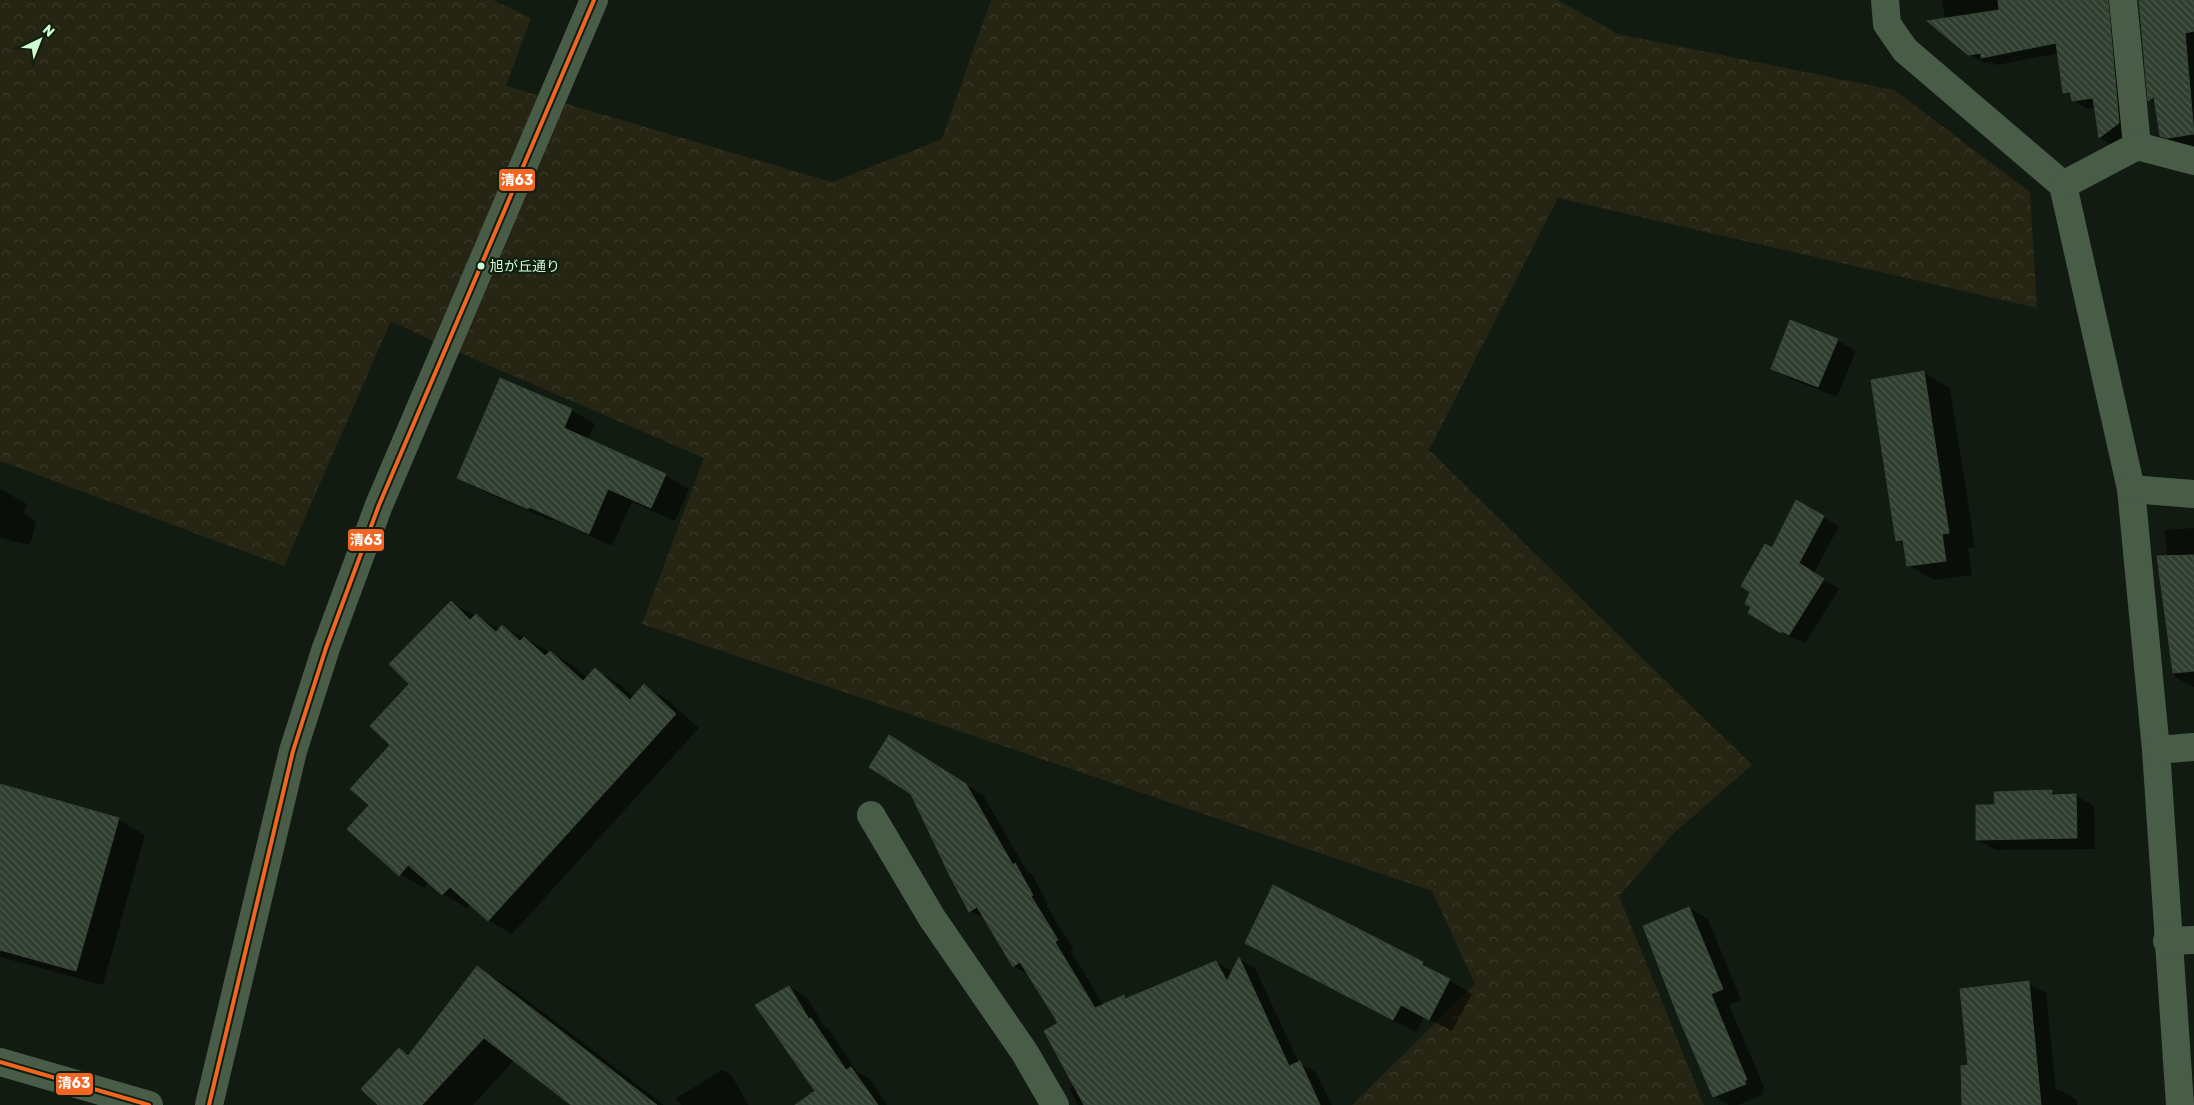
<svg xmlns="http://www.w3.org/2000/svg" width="2194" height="1105" font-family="Rubik,'Noto Sans JP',sans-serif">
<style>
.forest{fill:url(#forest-crowns)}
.shadow{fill:#0007}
.building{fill:url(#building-back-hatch);stroke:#354536}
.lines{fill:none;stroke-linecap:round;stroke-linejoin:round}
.minor{stroke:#495c48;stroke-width:28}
.tertiary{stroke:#495c48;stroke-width:28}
.bus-1-casing{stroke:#0e1f0f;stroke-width:8}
.bus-1{stroke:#f26522;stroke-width:4}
.bus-dot{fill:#d1fbd0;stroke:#0e1f0f;stroke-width:2}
.labels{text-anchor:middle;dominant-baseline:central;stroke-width:4.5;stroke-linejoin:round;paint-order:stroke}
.bus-label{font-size:14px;fill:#d1fbd0;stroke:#0e1f0f;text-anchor:start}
.line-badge{stroke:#0e1f0f;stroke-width:2}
.badge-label{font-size:14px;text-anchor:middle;font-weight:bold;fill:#fff}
</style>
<defs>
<pattern id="forest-crowns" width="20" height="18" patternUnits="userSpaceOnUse" patternTransform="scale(1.25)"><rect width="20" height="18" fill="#262412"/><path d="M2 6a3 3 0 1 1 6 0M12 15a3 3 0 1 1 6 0" fill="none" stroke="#3a3a28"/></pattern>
<pattern id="building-back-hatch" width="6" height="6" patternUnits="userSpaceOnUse" patternTransform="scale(1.25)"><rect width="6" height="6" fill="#303e30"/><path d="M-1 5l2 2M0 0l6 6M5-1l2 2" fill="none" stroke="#4d5b4d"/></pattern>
</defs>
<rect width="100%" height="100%" fill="#121b12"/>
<path class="forest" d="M 0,0 L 493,0 L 531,18 L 506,86 L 832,182 L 942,139 L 991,0 L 1558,0 L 1618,34 L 1894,90 L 2030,192 L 2037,308 L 1558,198 L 1429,450 L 1752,765 L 1673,834 L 1619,896 L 1704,1105 L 1352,1105 L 1475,984 L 1432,891 L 642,624 L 704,458 L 437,343 L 391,321 L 284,566 L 0,461 Z"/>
<g class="shadow">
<path d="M 1942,0 L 2124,0 L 2133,131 L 2114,146 L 2100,138 L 2096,107 L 2087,109 L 2073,100 L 2073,97 L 2065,92 L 2059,53 L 1997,65 L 1991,62 L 1984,63 L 1969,54 L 1948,36 Z"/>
<path d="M 2140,0 L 2194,0 L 2194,148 L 2184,144 L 2176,144 L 2162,135 L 2157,105 L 2150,100 Z"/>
<path d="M 1837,340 L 1856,351 L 1837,397 L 1791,379 L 1773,368 Z"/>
<path d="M 1924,373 L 1950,388 L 1975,547 L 1968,548 L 1972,575 L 1934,580 L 1908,565 L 1905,545 L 1897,540 Z"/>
<path d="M 571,410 L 595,424 L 587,440 L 665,475 L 689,489 L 675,521 L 632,502 L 612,546 L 553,519 L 552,521 L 482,491 L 458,478 Z"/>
<path d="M 0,489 L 27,504 L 24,514 L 36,521 L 30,545 L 0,538 Z"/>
<path d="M 1796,502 L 1839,526 L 1814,573 L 1839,589 L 1805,643 L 1798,640 L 1798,641 L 1749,613 L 1772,550 Z"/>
<path d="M 2194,528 L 2194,687 L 2193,687 L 2175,677 L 2159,558 L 2167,557 L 2165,530 Z"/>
<path d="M 451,603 L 500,629 L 502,627 L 525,638 L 574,666 L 587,678 L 595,670 L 619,684 L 634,697 L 644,686 L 668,700 L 699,728 L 512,934 L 488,920 L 471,904 L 467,908 L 443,894 L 429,882 L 424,888 L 400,874 L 371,805 L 411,684 Z"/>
<path d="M 906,746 L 983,795 L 1027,871 L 1032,874 L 1048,904 L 1046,905 L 1074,950 L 1071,951 L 1103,1005 L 1124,996 L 1128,999 L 1216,962 L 1233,972 L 1239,959 L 1255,968 L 1299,1063 L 1316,1072 L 1332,1105 L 1078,1105 L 1069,1088 L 1074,1085 L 1060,1023 L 1029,975 L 1014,966 L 986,919 L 970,911 Z"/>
<path d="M 0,786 L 118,819 L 145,835 L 103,985 L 0,957 Z"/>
<path d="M 2052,791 L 2059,796 L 2075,795 L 2094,806 L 2095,849 L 1996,850 L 1977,840 L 1996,806 Z"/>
<path d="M 1689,908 L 1708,919 L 1741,1000 L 1729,1005 L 1765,1090 L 1762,1091 L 1764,1094 L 1738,1105 L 1729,1105 L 1714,1096 Z"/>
<path d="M 1270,956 L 1422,964 L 1472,994 L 1452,1031 L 1424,1017 L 1416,1032 Z"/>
<path d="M 477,968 L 510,987 L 664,1105 L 573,1105 L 514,1060 L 473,1105 L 379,1105 L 400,1050 L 410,1056 Z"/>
<path d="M 2028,983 L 2046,993 L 2056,1090 L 2060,1090 L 2077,1100 L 2077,1105 L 1964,1105 L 1970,1066 Z"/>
<path d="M 789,987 L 807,997 L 825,1028 L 829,1029 L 857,1072 L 869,1078 L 887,1105 L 823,1105 L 817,1091 Z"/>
<path d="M 722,1070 L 731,1075 L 749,1105 L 681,1105 L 676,1098 Z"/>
</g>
<g class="building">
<path d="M 1998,0 L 2108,0 L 2119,123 L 2099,138 L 2093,98 L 2072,101 L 2070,92 L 2063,93 L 2056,43 L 1981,58 L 1981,53 L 1968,55 L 1927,21 L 1999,10 Z"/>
<path d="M 2139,0 L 2194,0 L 2194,31 L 2185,33 L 2194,134 L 2167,138 L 2160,136 L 2154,97 L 2148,101 Z"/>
<path d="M 1790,320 L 1838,339 L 1818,387 L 1771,369 Z"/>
<path d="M 1924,371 L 1949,533 L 1942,534 L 1946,561 L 1907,566 L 1903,540 L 1896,541 L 1871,380 Z"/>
<path d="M 500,378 L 572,409 L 564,428 L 666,474 L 651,508 L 608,489 L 589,534 L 529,507 L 528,509 L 457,478 Z"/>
<path d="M 1796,500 L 1824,516 L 1799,563 L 1824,579 L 1789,635 L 1782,631 L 1781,633 L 1748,613 L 1751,607 L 1745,604 L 1750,592 L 1741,586 L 1765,544 L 1772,548 Z"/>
<path d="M 2194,555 L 2194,671 L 2173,673 L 2157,556 Z"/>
<path d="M 451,601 L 470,620 L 476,614 L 496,632 L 502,625 L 520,641 L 524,637 L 545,656 L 550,651 L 583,681 L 595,668 L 630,700 L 644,684 L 676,714 L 488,921 L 450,887 L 442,895 L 408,865 L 399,876 L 347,829 L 369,805 L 350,789 L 390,745 L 370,726 L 409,684 L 389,664 Z"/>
<path d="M 889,735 L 966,784 L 1013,865 L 1015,863 L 1033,895 L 1031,896 L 1058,940 L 1055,942 L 1095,1008 L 1124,995 L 1125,999 L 1216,961 L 1227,981 L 1239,957 L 1289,1066 L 1300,1061 L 1320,1105 L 1084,1105 L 1044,1031 L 1058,1023 L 1020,962 L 1013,967 L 977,907 L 969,912 L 950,876 L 911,794 L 869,767 Z"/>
<path d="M 0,784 L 119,818 L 76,971 L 0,950 Z"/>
<path d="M 2052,790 L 2052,795 L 2076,794 L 2077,838 L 1976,840 L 1976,805 L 1995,805 L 1994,792 Z"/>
<path d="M 1273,885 L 1423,962 L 1422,965 L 1450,979 L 1429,1020 L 1401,1005 L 1393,1020 L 1245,943 Z"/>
<path d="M 1689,907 L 1723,989 L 1711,994 L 1747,1080 L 1744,1080 L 1746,1084 L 1713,1097 L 1678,1016 L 1643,926 Z"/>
<path d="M 477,966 L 657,1105 L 571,1105 L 484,1038 L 422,1105 L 378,1105 L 361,1089 L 399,1048 L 408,1056 Z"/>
<path d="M 2029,981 L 2041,1105 L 1962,1105 L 1961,1066 L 1968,1065 L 1960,989 Z"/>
<path d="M 789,986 L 809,1019 L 811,1018 L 846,1070 L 851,1067 L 878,1105 L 795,1105 L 815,1091 L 755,1005 Z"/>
</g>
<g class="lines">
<g class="minor">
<path d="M 1885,0 L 1887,24 L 1905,50 L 2063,185 L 2131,489 L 2156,750 L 2180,1105"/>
<path d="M 2123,0 L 2137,146"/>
<path d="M 2063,185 L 2137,146 L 2194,161"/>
<path d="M 2131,489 L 2194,494"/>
<path d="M 2156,750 L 2194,747"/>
<path d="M 871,815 L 932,918 L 1025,1053 L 1055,1105"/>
<path d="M 2167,941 L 2194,940"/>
</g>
<g class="tertiary">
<path d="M 0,1062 L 149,1105"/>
<path d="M 209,1105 L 293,751 L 326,648 L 379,505 L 594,0"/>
</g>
<defs>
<g id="bus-1">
<path d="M 0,1062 L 149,1105"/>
<path d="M 209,1105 L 293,751 L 326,648 L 379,505 L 594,0"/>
</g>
</defs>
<use href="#bus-1" class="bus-1-casing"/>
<use href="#bus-1" class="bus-1"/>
</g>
<circle class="bus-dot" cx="481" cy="266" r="4.5"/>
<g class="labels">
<g class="bus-label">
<text x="490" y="266">旭が丘通り</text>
</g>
</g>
<g class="line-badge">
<rect x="498" y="168" width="38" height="24" rx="5" fill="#f26522"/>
<rect x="347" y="528" width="38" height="24" rx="5" fill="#f26522"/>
<rect x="55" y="1072" width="39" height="24" rx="5" fill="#f26522"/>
</g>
<g class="badge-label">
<text x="517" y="185">清63</text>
<text x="366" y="545">清63</text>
<text x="74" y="1088">清63</text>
</g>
<g transform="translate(40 40) rotate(43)" stroke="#0e1f0f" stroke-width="4" paint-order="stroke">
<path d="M0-4L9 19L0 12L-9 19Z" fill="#d1fbd0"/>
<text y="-8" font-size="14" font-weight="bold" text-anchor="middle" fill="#d1fbd0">N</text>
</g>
</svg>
